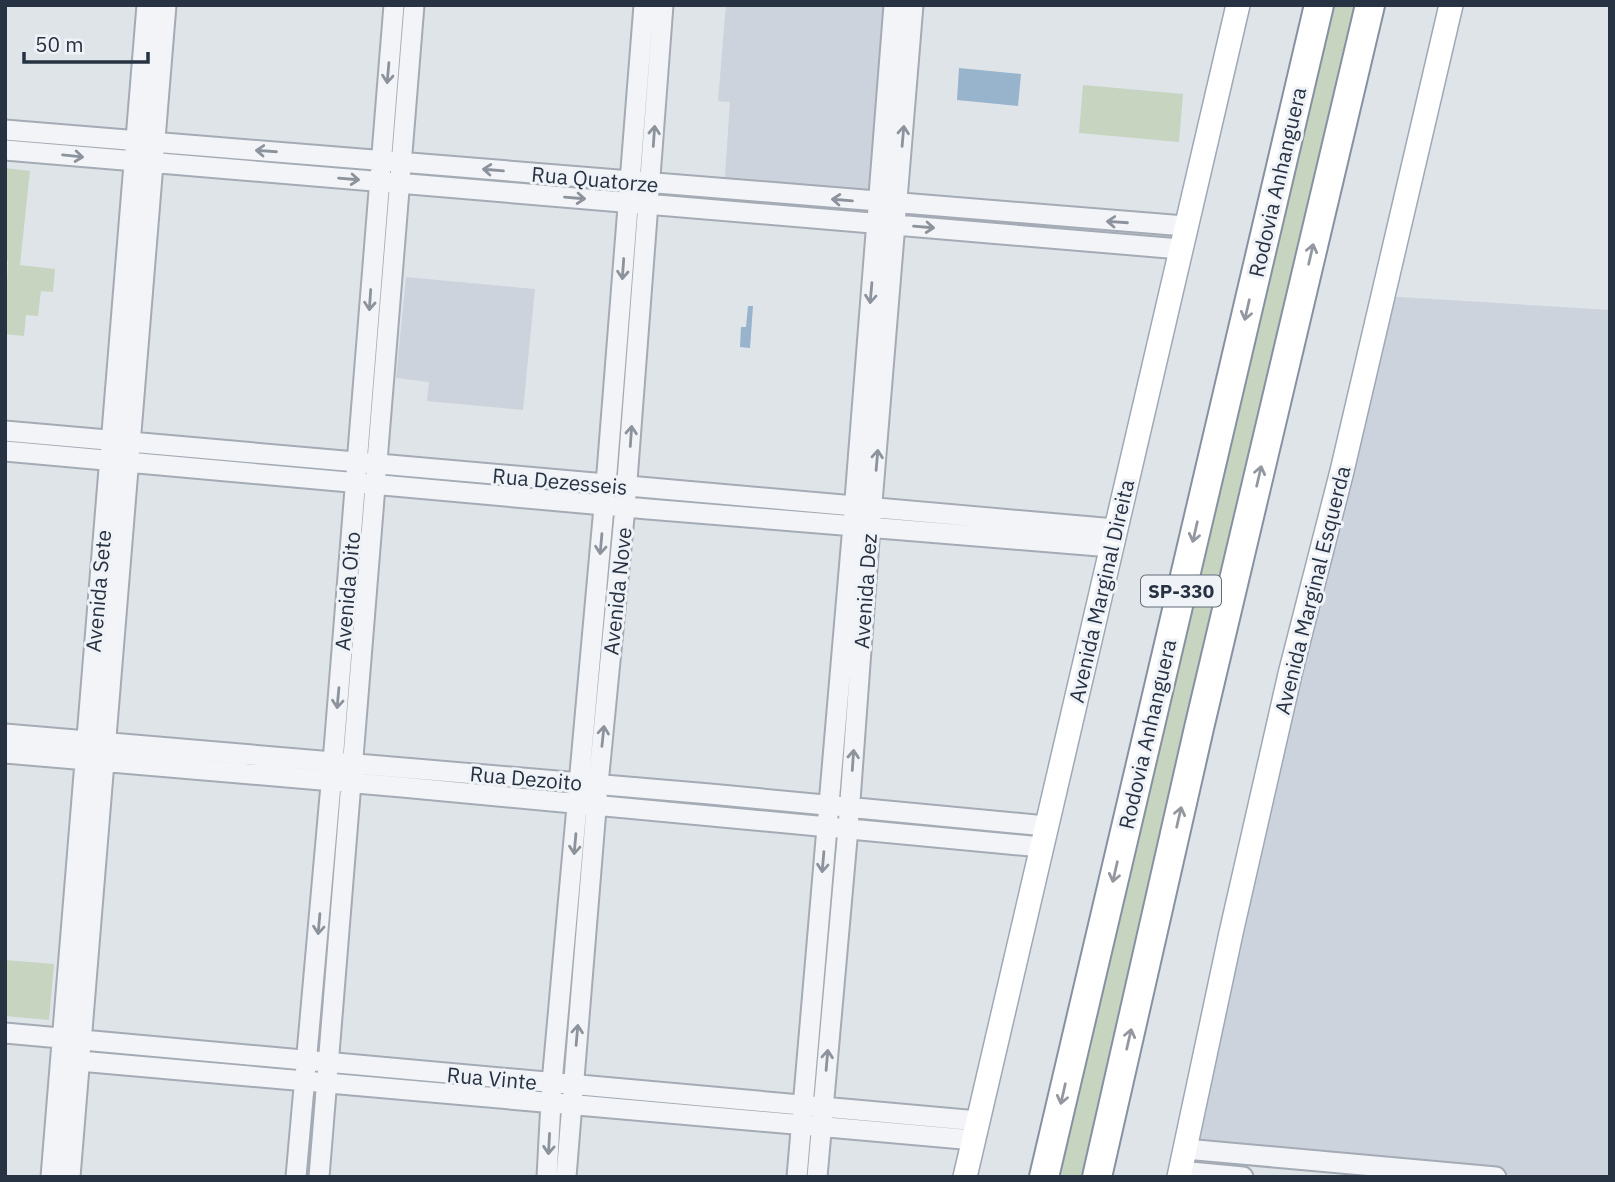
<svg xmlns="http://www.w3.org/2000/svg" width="1615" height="1182" font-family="'IBM Plex Sans',sans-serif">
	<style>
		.built { fill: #cdd3dc }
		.green { fill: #c6d4c0 }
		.water { fill: #98b3cc }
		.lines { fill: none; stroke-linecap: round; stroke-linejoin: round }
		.minor-casing { stroke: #a4abb4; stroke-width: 23 }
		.major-casing { stroke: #9ea8b6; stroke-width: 26 }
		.highway-casing { stroke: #8691a1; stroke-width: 32 }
		.minor { stroke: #f2f4f7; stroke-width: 19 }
		.major { stroke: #fff; stroke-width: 23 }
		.highway { stroke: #fff; stroke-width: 28 }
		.oneway { stroke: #8c939c }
		.oneway2 { stroke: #9398a0 }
		.labels { text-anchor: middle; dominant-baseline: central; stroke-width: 6; stroke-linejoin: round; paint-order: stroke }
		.shield { fill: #eff2f7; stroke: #636c78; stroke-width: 2 }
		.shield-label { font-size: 19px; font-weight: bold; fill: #273242 }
		.street-label { font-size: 21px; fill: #273242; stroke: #eff2f7 }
	</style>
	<rect width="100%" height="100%" fill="#dfe4e9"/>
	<!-- built -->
	<path class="built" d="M726,5H894L878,203L724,190L730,102L718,101Z
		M406,277L535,289L523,410L427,401L429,382L396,378Z
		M1383,296L1610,310V1177H1536L1190,1145Z"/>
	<!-- green -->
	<path class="green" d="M1329,5H1359L1086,1177H1058Z
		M1083,85L1183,94L1179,142L1079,133Z
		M5,168L30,171L20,265L55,269L53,292L41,291L38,316L26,315L24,336L5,334L8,261L5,260Z
		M5,960L54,964L49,1020L5,1016Z"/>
	<!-- water -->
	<path class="water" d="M959,68L1021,74L1018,106L957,100Z
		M748,306H753L750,348L740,347L741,327H746Z"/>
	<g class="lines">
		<!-- minor casing -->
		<g class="minor-casing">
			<path id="minor" d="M5,130L1185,226
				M5,150L1180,249
				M5,431L1115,529
				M5,451L648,509L1111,547
				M5,734L710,794L1046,826
				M5,753L402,787L1041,847
				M5,1033L978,1121
				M68,1060L974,1140
				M1185,1149L1496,1177
				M1180,1171L1243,1177
				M51,1177L147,5
				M70,1177L166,5
				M296,1177L333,762L394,5
				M319,1177L414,5
				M547,1177L552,1083L606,485L644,5
				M566,1177L598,784L625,507L663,5
				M797,1177L853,525L894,5
				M817,1177L848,828L870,527L913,5"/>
		</g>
		<!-- major casing -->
		<g class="major-casing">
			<path id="major" d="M965,1177L1238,5
				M1179,1177L1231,933L1290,674L1342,471L1451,5"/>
		</g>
		<!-- highway casing -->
		<g class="highway-casing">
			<path id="highway" d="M1044,1177L1319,5
				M1097,1177L1199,728L1370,5"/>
		</g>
		<!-- minor -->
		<use href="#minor" class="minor"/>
		<!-- major -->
		<use href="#major" class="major"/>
		<!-- highway -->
		<use href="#highway" class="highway"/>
	</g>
	<!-- one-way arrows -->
	<defs><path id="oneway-shaft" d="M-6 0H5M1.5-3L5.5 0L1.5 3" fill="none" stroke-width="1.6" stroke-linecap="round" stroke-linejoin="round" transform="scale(1.75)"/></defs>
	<g class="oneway">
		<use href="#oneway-shaft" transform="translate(388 73) rotate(95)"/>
		<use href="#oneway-shaft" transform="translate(654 136) rotate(-86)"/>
		<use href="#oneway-shaft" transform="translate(903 136) rotate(-85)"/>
		<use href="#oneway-shaft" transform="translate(266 151) rotate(-176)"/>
		<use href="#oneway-shaft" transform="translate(73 156) rotate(6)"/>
		<use href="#oneway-shaft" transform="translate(493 170) rotate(-175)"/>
		<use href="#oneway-shaft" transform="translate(349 179) rotate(5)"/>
		<use href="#oneway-shaft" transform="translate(575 198) rotate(5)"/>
		<use href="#oneway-shaft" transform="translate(842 200) rotate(-175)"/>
		<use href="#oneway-shaft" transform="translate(1117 222) rotate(-176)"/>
		<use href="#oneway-shaft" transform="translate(924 227) rotate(5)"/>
		<use href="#oneway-shaft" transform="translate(623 269) rotate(94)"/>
		<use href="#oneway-shaft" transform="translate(871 293) rotate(95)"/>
		<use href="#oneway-shaft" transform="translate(370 300) rotate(94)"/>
		<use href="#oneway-shaft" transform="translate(631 436) rotate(-86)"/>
		<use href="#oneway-shaft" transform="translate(877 460) rotate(-85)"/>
		<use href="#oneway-shaft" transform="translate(601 544) rotate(95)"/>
		<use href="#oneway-shaft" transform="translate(338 698) rotate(95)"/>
		<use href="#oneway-shaft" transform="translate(603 736) rotate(-84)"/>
		<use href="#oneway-shaft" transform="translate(853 760) rotate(-86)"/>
		<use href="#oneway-shaft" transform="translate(575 844) rotate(95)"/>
		<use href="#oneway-shaft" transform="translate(823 862) rotate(95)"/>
		<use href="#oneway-shaft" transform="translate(319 924) rotate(95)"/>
		<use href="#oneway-shaft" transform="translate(577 1035) rotate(-85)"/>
		<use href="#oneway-shaft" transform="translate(827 1060) rotate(-85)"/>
		<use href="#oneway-shaft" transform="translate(549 1144) rotate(93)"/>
	</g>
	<g class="oneway2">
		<use href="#oneway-shaft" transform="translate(1311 254) rotate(-77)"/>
		<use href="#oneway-shaft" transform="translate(1247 310) rotate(103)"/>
		<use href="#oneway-shaft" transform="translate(1259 476) rotate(-77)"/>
		<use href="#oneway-shaft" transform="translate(1195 532) rotate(103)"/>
		<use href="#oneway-shaft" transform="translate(1179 817) rotate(-77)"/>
		<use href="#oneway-shaft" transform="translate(1115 872) rotate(103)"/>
		<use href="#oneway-shaft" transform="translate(1129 1039) rotate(-77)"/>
		<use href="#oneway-shaft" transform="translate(1063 1094) rotate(103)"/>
	</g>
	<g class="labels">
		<!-- shield labels -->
		<rect class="shield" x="1141" y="575.5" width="80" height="31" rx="5"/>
		<g class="shield-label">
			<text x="1181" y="591">SP-330</text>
		</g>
		<!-- street labels -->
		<g class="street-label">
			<text transform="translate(595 179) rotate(5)">Rua Quatorze</text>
			<text transform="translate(1277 182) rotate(-77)">Rodovia Anhanguera</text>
			<text transform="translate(560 481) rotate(5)">Rua Dezesseis</text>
			<text transform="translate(1312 590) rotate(-76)">Avenida Marginal Esquerda</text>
			<text transform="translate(98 591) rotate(-85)">Avenida Sete</text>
			<text transform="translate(347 591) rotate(-85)">Avenida Oito</text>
			<text transform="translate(617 591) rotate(-84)">Avenida Nove</text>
			<text transform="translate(865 591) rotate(-86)">Avenida Dez</text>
			<text transform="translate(1101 591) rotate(-77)">Avenida Marginal Direita</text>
			<text transform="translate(1147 734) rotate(-77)">Rodovia Anhanguera</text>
			<text transform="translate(526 778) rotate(5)">Rua Dezoito</text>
			<text transform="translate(492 1078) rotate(5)">Rua Vinte</text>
		</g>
	</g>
	<!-- border -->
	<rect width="1615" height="1182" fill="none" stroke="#273242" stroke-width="14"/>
	<!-- scale -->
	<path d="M24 52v10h124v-10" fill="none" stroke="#273242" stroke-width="3.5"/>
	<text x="35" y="52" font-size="21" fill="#273242" stroke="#eff2f7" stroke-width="5" paint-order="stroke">50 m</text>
</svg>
